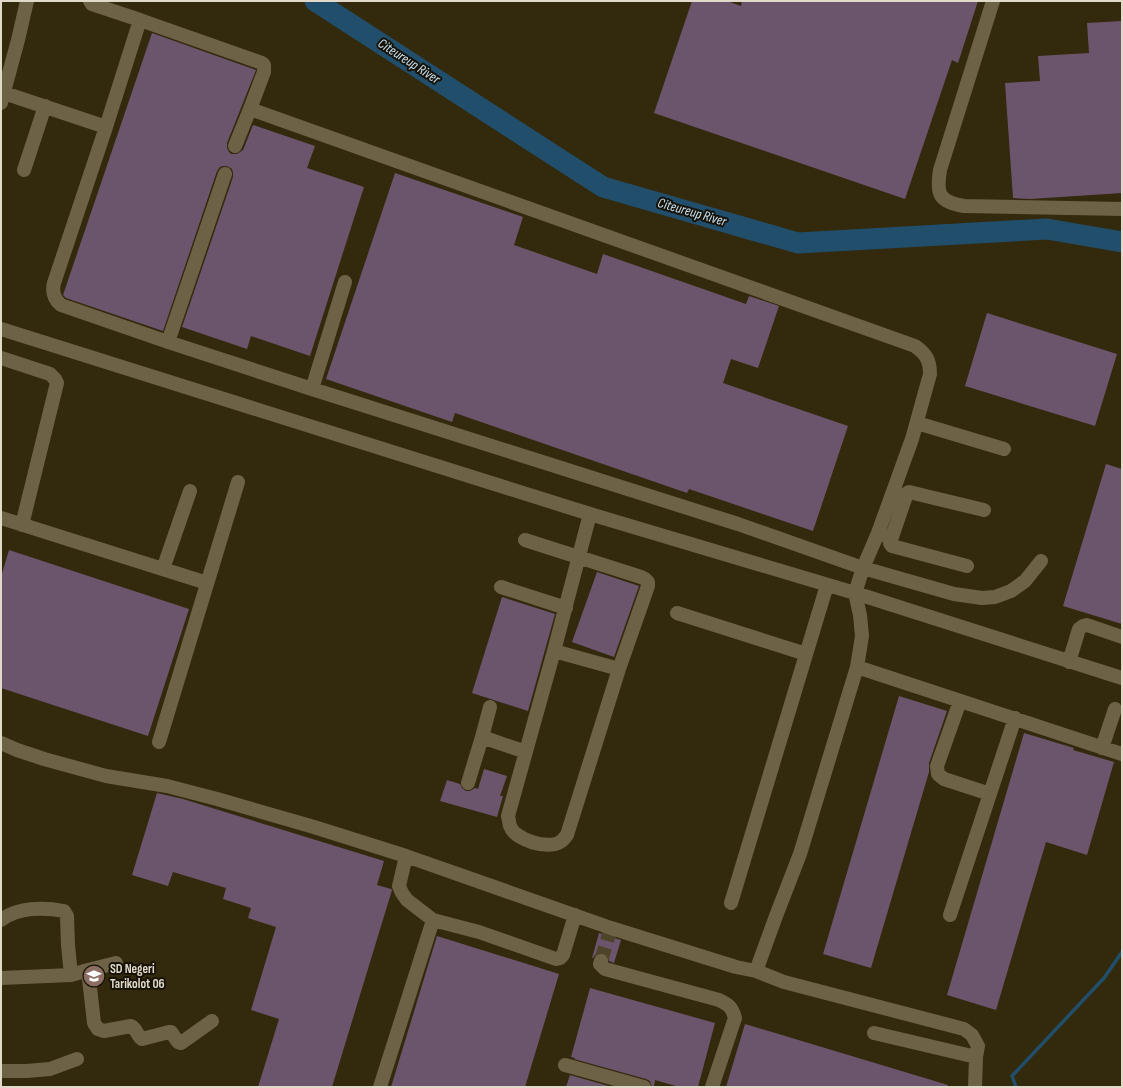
<svg xmlns="http://www.w3.org/2000/svg" width="1123" height="1088" font-family="'Sofia Sans Condensed',sans-serif">
	<style>
		.lines { fill: none; stroke-linecap: round; stroke-linejoin: round }
		.stream { stroke: #214e6b; stroke-width: 3.5 }
		.river { stroke: #214e6b; stroke-width: 21 }
		.building { fill: #6b556c }
		.minor-tunnel { stroke: #4d442a; stroke-width: 14; stroke-dasharray: 14 7; stroke-linecap: butt }
		.minor { stroke: #6e6246; stroke-width: 14 }
		.labels { text-anchor: middle; dominant-baseline: central; stroke-width: 4; stroke-linejoin: round; paint-order: stroke }
		.poi-label { font-size: 13px; font-weight: bold; fill: #e1dacb; stroke: #171207; text-anchor: start }
		.water-label { font-size: 14px; font-style: italic; fill: #c6e1f5; stroke: #171207 }
	</style>
	<rect width="100%" height="100%" fill="#33290d"/>
	<g class="lines">
		<!-- stream -->
		<path class="stream" d="M1016,1087L1012,1076L1104,978L1122,952"/>
		<!-- river -->
		<path class="river" d="M315,1L603,187L798,243L1047,229L1122,242"/>
	</g>
	<!-- building -->
	<path class="building" d="M692,1H727L741,6L742,1H978L958,63L952,60L905,199L654,113Z
		M1122,21V193L1030,199L1013,198L1005,83L1040,81L1038,56L1089,53L1087,23Z
		M152,33L256,70L227,143V148L229,152L231,154H237L243,150L253,125L315,146L307,168L364,187L310,356L251,336L247,349L182,327L233,177V173L232,169L227,166H223L220,167L217,171L163,331L66,298L63,295Z
		M395,173L523,217L514,245L597,274L603,254L746,304L749,296L779,306L758,368L731,359L723,383L848,426L813,531L689,489L687,493L455,413L452,422L326,379Z
		M987,313L1117,354L1095,426L965,386Z
		M1106,464L1122,469V624L1063,606Z
		M9,550L189,609L148,736L1,688V577Z
		M597,572L639,586L614,657L572,642Z
		M502,597L555,614L528,711L472,693Z
		M899,696L947,711L929,763V772L871,968L823,954Z
		M1024,733L1074,748L1073,750L1114,762L1087,855L1046,842L996,1010L947,995Z
		M484,769L507,776L500,796H503L497,817L440,801L447,780L460,784L462,788L466,791H470L475,788L478,789Z
		M157,793L183,799L384,861L377,885L391,889L392,890L332,1087H258L279,1019L251,1010L276,927L248,918L251,908L223,899L226,888L173,872L168,886L132,875Z
		M599,933L621,940L614,963L609,961L608,956L603,953H599L595,955L593,958H592Z
		M437,936L559,974L525,1087H391Z
		M590,988L715,1023L698,1087H679L655,1080L654,1087H652L650,1081L646,1079L574,1059L575,1058L571,1057Z
		M745,1024L948,1085L947,1087H726Z
		M570,1075L612,1087H566Z"/>
	<g class="lines">
		<!-- minor-tunnel -->
		<path class="minor-tunnel" d="M601,961L609,934"/>
		<!-- minor -->
		<path class="minor" d="M90,1L92,4L140,20
			M993,1L940,170C936,194 939,202 964,206L1122,209
			M4,93L106,127L54,283C52,291 54,299 61,305L168,342L312,389L738,524L863,568L855,593L1122,678
			M1,103L18,40L27,1
			M106,127L140,20L262,63L264,65V72L250,109L915,346C926,354 930,360 930,374L912,439L878,533L863,568L954,594L982,598L995,597L1011,591L1025,581L1041,561
			M235,146L250,109
			M24,170L45,106
			M1,329L590,514L855,593L860,615L862,636L857,667L800,854L776,916L756,971L736,967L611,928L406,856L314,827L217,799L167,786L106,776L44,759L17,750L1,743
			M168,342L225,174
			M1,358L50,374L55,379L57,383L22,525
			M312,389L345,282
			M917,423L1004,449
			M1,518L207,583
			M878,533L892,537L907,493L909,492L984,510
			M892,537L890,543L892,546L967,566
			M525,540L641,577L645,579L648,582V586L619,669
			M163,569L190,491
			M501,587L566,608
			M677,613L806,654
			M554,651L619,669L567,835C565,837 563,841 560,842C548,850 515,840 510,826C509,823 509,819 508,816L554,651L590,514
			M1069,662L1079,629L1083,626L1087,625L1122,637
			M857,667L1122,754
			M960,701L937,766L938,774L944,779L990,794
			M490,707L482,737L526,752
			M159,742L238,482
			M1102,748L1115,709
			M468,783L482,737
			M406,856L399,886L402,893L407,900L433,920L479,932L556,959L560,958L563,955L575,915
			M731,903L827,585
			M950,915L1015,718
			M1,920C18,907 44,907 64,911L67,916L68,945L71,975
			M601,961L600,964L605,969L719,1000C729,1005 732,1007 735,1018L712,1087
			M88,970L116,963
			M756,971L784,982L964,1029L972,1035L978,1046L976,1057L975,1087
			M1,978L71,975L88,970L94,1023L98,1029L104,1031L131,1026C137,1029 137,1036 142,1039L169,1032H171L178,1042L181,1043L212,1021
			M874,1033L976,1057
			M565,1065L644,1087
			M1,1071H27L50,1069L77,1059
			M380,1087L433,920"/>
	</g>
	<!-- icons -->
	<defs>
		<g id="school-disc" transform="scale(1.15)"><circle r="9.5" fill="#8d6e63" stroke="#171207"/><path d="M0-5L7-2L0 1L-7-2ZM-4 1L0 2.5L4 1V4Q0 6-4 4Z" fill="#fff"/></g>
	</defs>
	<g fill-rule="evenodd">
		<use href="#school-disc" x="94" y="976"/>
	</g>
	<g class="labels">
		<!-- poi labels -->
		<g class="poi-label">
			<text x="110" y="969">SD Negeri<tspan x="110" dy="15">Tarikolot 06</tspan></text>
		</g>
		<!-- water labels -->
		<g class="water-label">
			<text transform="translate(409 61) rotate(33)">Citeureup River</text>
			<text transform="translate(692 212) rotate(16)">Citeureup River</text>
		</g>
	</g>
	<!-- border -->
	<rect width="1123" height="1088" fill="none" stroke="#e1dacb" stroke-width="4"/>
</svg>
